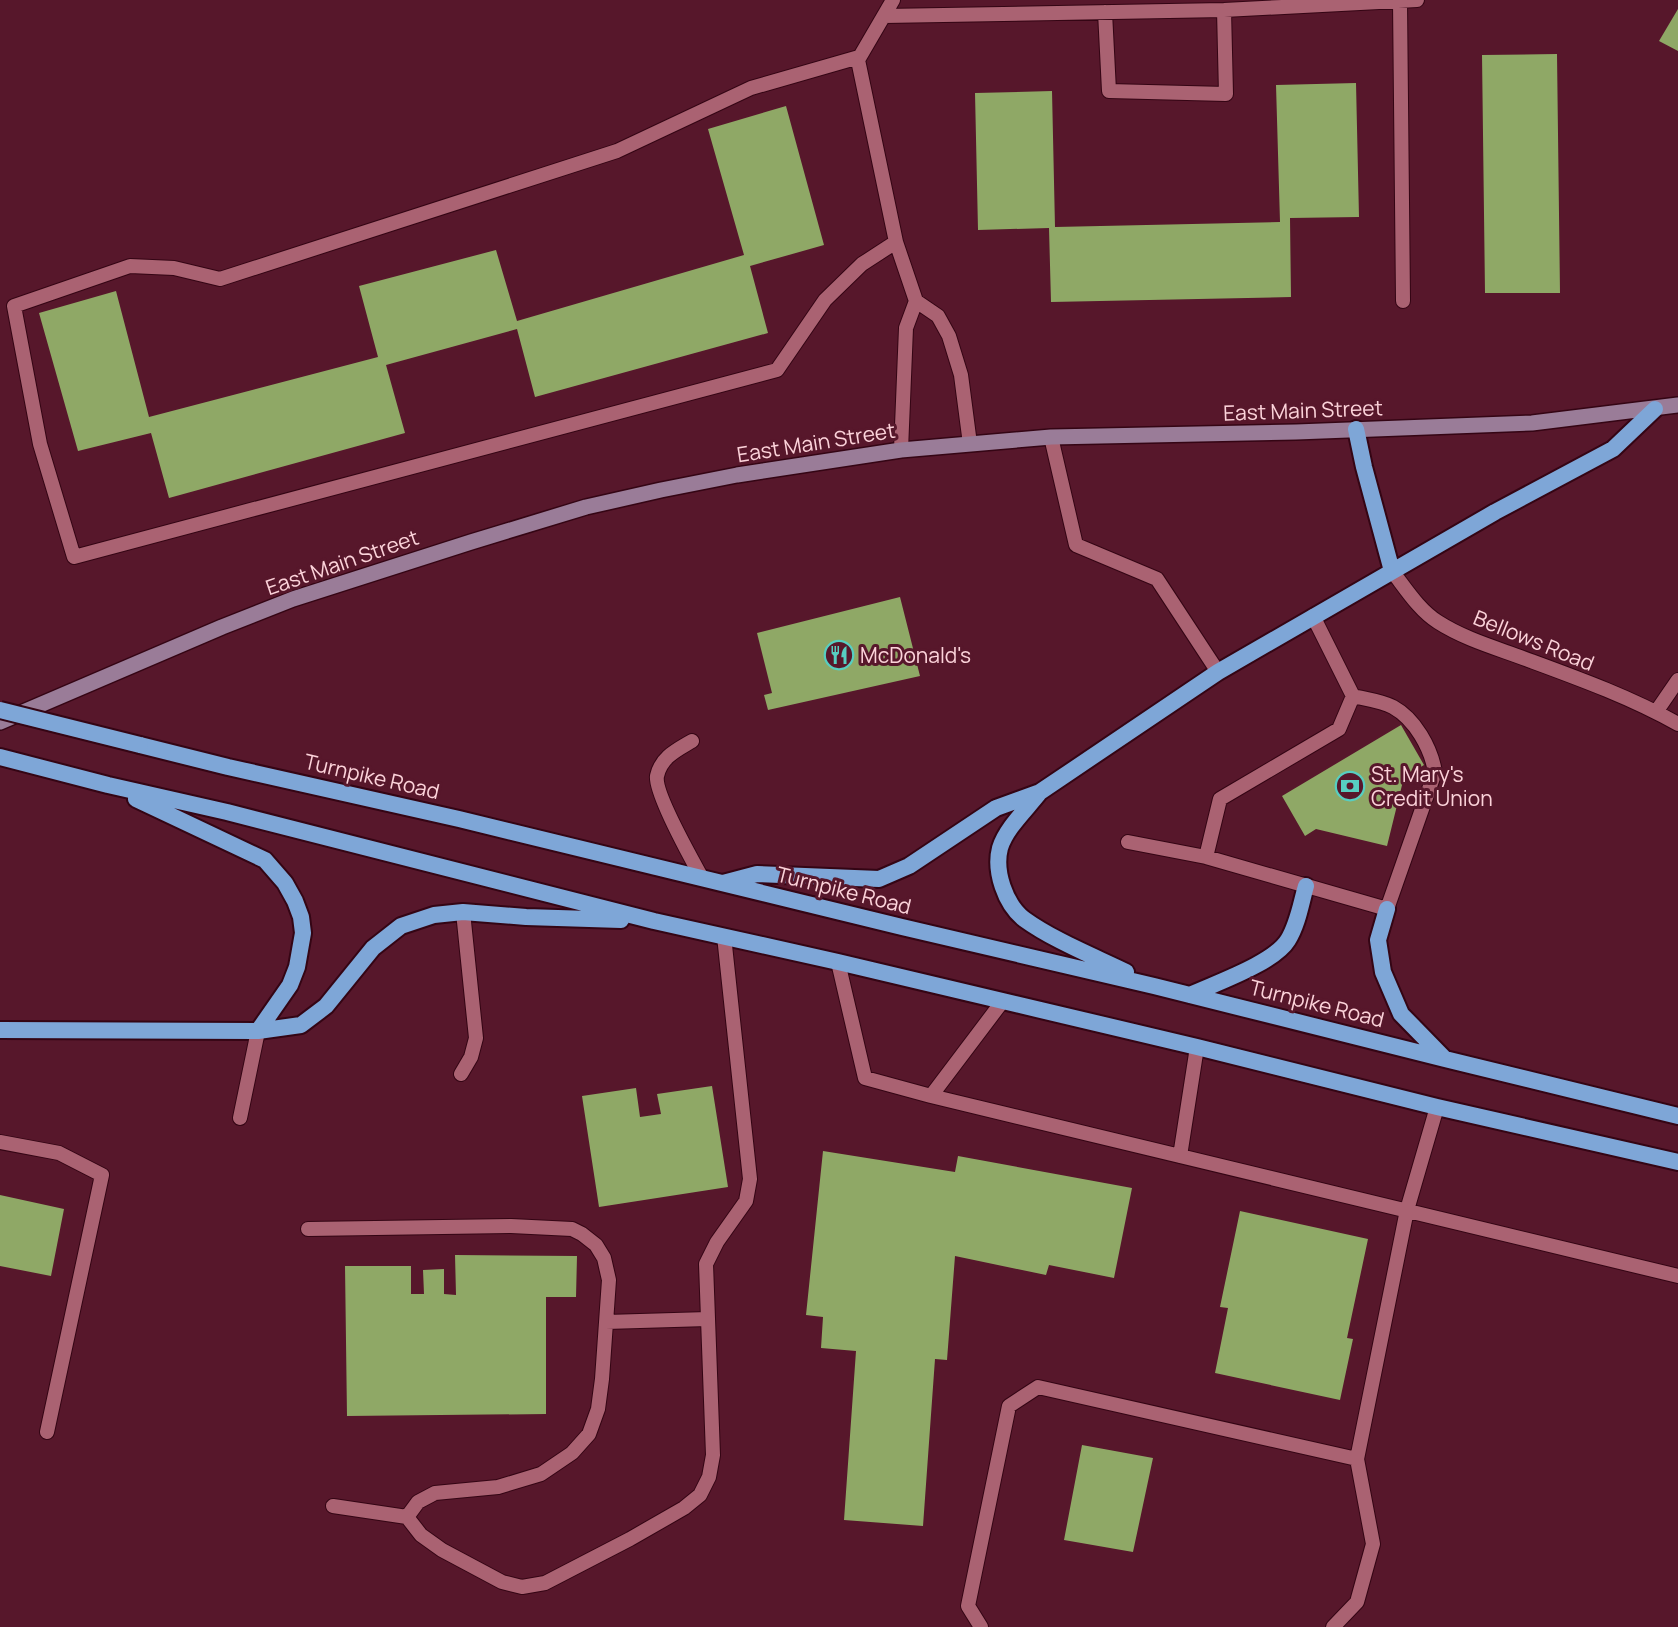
<svg xmlns="http://www.w3.org/2000/svg" width="1678" height="1627" font-family="Manrope,sans-serif">
	<style>
		.building { fill: #8fa866 }
		.lines { fill: none; stroke-linecap: round; stroke-linejoin: round }
		.service-casing { stroke: #340514; stroke-width: 16 }
		.secondary-casing { stroke: #340514; stroke-width: 18 }
		.trunk-casing { stroke: #340514; stroke-width: 20 }
		.service { stroke: #aa6272; stroke-width: 14 }
		.secondary { stroke: #9a7c98; stroke-width: 15 }
		.trunk { stroke: #7ea6d7; stroke-width: 16 }
		.trunk-bridge-casing { stroke: #340514; stroke-width: 20; stroke-linecap: butt }
		.trunk-bridge { stroke: #7ea6d7; stroke-width: 16 }
		.labels { text-anchor: middle; dominant-baseline: central; stroke-width: 6; stroke-linejoin: round; paint-order: stroke }
		.street-label { font-size: 21px; fill: #fcd3da; stroke: #57172b }
		.poi-label { font-size: 21px; fill: #fcd3da; stroke: #57172b; text-anchor: start }
	</style>
	<rect width="100%" height="100%" fill="#57172b"/>
	<!-- building -->
	<path class="building" d="M1678,9V51L1659,41Z
		M1557,54L1560,293H1485L1482,55Z
		M1356,83L1359,217L1290,218L1291,297L1051,302L1049,228L978,230L975,93L1052,91L1055,227L1280,222L1276,85Z
		M786,106L824,245L750,266L768,333L535,397L517,329L386,365L405,433L169,498L151,433L78,451L39,313L116,291L149,417L378,357L359,286L496,250L517,321L744,255L708,129Z
		M900,597L920,676L768,710L764,695L772,693L757,633Z
		M1401,725L1424,765L1404,777L1387,846L1316,829L1305,836L1282,796Z
		M712,1086L728,1187L599,1207L582,1096L636,1088L640,1117L661,1114L657,1094Z
		M823,1151L955,1172L958,1156L1132,1188L1114,1278L1049,1265L1046,1275L955,1256L947,1360L935,1359L923,1526L844,1520L856,1351L821,1348L823,1317L806,1315Z
		M0,1195L64,1209L51,1276L0,1266Z
		M1240,1211L1368,1239L1347,1338L1353,1339L1340,1400L1215,1373L1228,1308L1220,1307Z
		M455,1255L577,1256L576,1297H546V1414L347,1416L345,1266H411V1294H424L423,1270L444,1269V1294L456,1295Z
		M1082,1445L1153,1458L1133,1552L1064,1540Z"/>
	<g class="lines">
		<!-- service casing -->
		<g class="service-casing">
			<path id="service" d="M1400,1L1403,301
				M1105,12L1109,91L1226,94L1224,10
				M884,16L1224,10L1417,0
				M859,57L751,88L617,151L220,279L174,268L130,266L14,306L40,444L74,557L777,370L825,300L862,264L896,242L858,60L893,0
				M896,242L916,301L938,316L949,336L961,375L970,444
				M1051,437L1076,545L1157,579L1218,672
				M901,450L906,328L916,301
				M1392,571C1406,589 1419,610 1438,622C1466,640 1500,649 1531,661C1580,679 1632,698 1678,724
				M1313,616L1353,696L1339,729L1220,799L1206,857L1387,909L1435,772C1431,748 1415,719 1393,707C1382,701 1365,699 1353,696
				M1656,712L1678,680
				M692,741C677,750 661,757 657,776C654,792 692,860 702,878
				M1128,842L1206,857
				M838,962L865,1078L931,1096L1678,1276
				M461,1074L471,1057L476,1038L463,912
				M931,1096L1002,1002
				M240,1118L258,1031
				M0,1142L59,1153L102,1175L47,1432
				M1180,1156L1197,1047
				M308,1229L511,1226L572,1229L582,1234L596,1245L604,1258L609,1280L602,1379L598,1409L589,1434L572,1453L541,1474L498,1487L435,1493L418,1502L407,1517
				M606,1322L708,1319
				M333,1506L407,1517L421,1535L442,1550L502,1582L522,1587L545,1583L630,1539L684,1508L700,1495L709,1477L713,1455L706,1264L717,1242L746,1201L750,1179L724,936
				M981,1627L968,1606L1009,1406L1038,1387L1357,1459
				M1333,1627L1357,1602L1373,1544L1357,1459L1407,1210L1437,1107"/>
		</g>
		<!-- secondary casing -->
		<g class="secondary-casing">
			<path id="secondary" d="M0,722L222,627L293,599L471,542L586,507L661,490L737,475L901,450L1051,437L1296,432L1532,423L1678,405"/>
		</g>
		<!-- trunk casing -->
		<g class="trunk-casing">
			<path id="trunk" d="M1356,429L1364,467L1392,571
				M140,745L228,767L459,819L902,927L1154,986L1445,1059L1678,1116
				M0,757L108,785L227,812L654,921L838,962L1197,1047L1437,1107L1678,1162
				M1040,792C1027,809 1006,828 1000,848C994,871 1005,904 1024,919C1053,940 1093,956 1126,972
				M136,799L265,860L285,883L295,901L301,917L303,933L297,967L290,985L258,1031
				M723,883L757,874L879,879L909,866L996,808L1040,792L1218,672L1495,512L1613,449L1655,409
				M1387,909L1378,940L1383,972L1401,1014L1445,1059
				M1190,995C1216,983 1274,963 1288,940C1298,924 1301,903 1306,886
				M0,1030L258,1031L301,1025L326,1006L373,948L401,926L434,915L463,912L526,917L621,920"/>
		</g>
		<!-- service -->
		<use href="#service" class="service"/>
		<!-- secondary -->
		<use href="#secondary" class="secondary"/>
		<!-- trunk -->
		<use href="#trunk" class="trunk"/>
		<!-- trunk-bridge casing -->
		<g class="trunk-bridge-casing">
			<path id="trunk-bridge" d="M0,710L140,745"/>
		</g>
		<!-- trunk-bridge -->
		<use href="#trunk-bridge" class="trunk-bridge"/>
	</g>
	<!-- icons -->
	<defs>
		<g id="restaurant-ring" transform="scale(1.5)"><circle r="9.5" fill="#57172b" stroke="#57cec1" stroke-width="1.5"/><path d="M-5-6h1v4h1v-4h1v4h1v-4h1v5L-1.5 .5V6h-2V.5L-5-1ZM5-6V6H3V1.5H1.5Q1.5-4 5-6Z" fill="#57cec1"/></g>
		<g id="bank-ring" transform="scale(1.5)"><circle r="9.5" fill="#57172b" stroke="#57cec1" stroke-width="1.5"/><path d="M-6-4H6V4H-6ZM0-2.3a2.3 2.3 0 1 0 0 4.6a2.3 2.3 0 1 0 0-4.6Z" fill="#57cec1"/></g>
	</defs>
	<g fill-rule="evenodd">
		<use href="#restaurant-ring" x="839" y="655"/>
		<use href="#bank-ring" x="1350" y="786"/>
	</g>
	<g class="labels">
		<!-- street labels -->
		<g class="street-label">
			<text transform="translate(1303 410) rotate(-2)">East Main Street</text>
			<text transform="translate(816 442) rotate(-9)">East Main Street</text>
			<text transform="translate(342 562) rotate(-19)">East Main Street</text>
			<text transform="translate(1534 640) rotate(22)">Bellows Road</text>
			<text transform="translate(372 776) rotate(13)">Turnpike Road</text>
			<text transform="translate(844 890) rotate(14)">Turnpike Road</text>
			<text transform="translate(1317 1003) rotate(14)">Turnpike Road</text>
		</g>
		<!-- poi labels -->
		<g class="poi-label">
			<text x="860" y="655">McDonald's</text>
			<text x="1371" y="774">St. Mary's<tspan x="1371" dy="24">Credit Union</tspan></text>
		</g>
	</g>
</svg>
